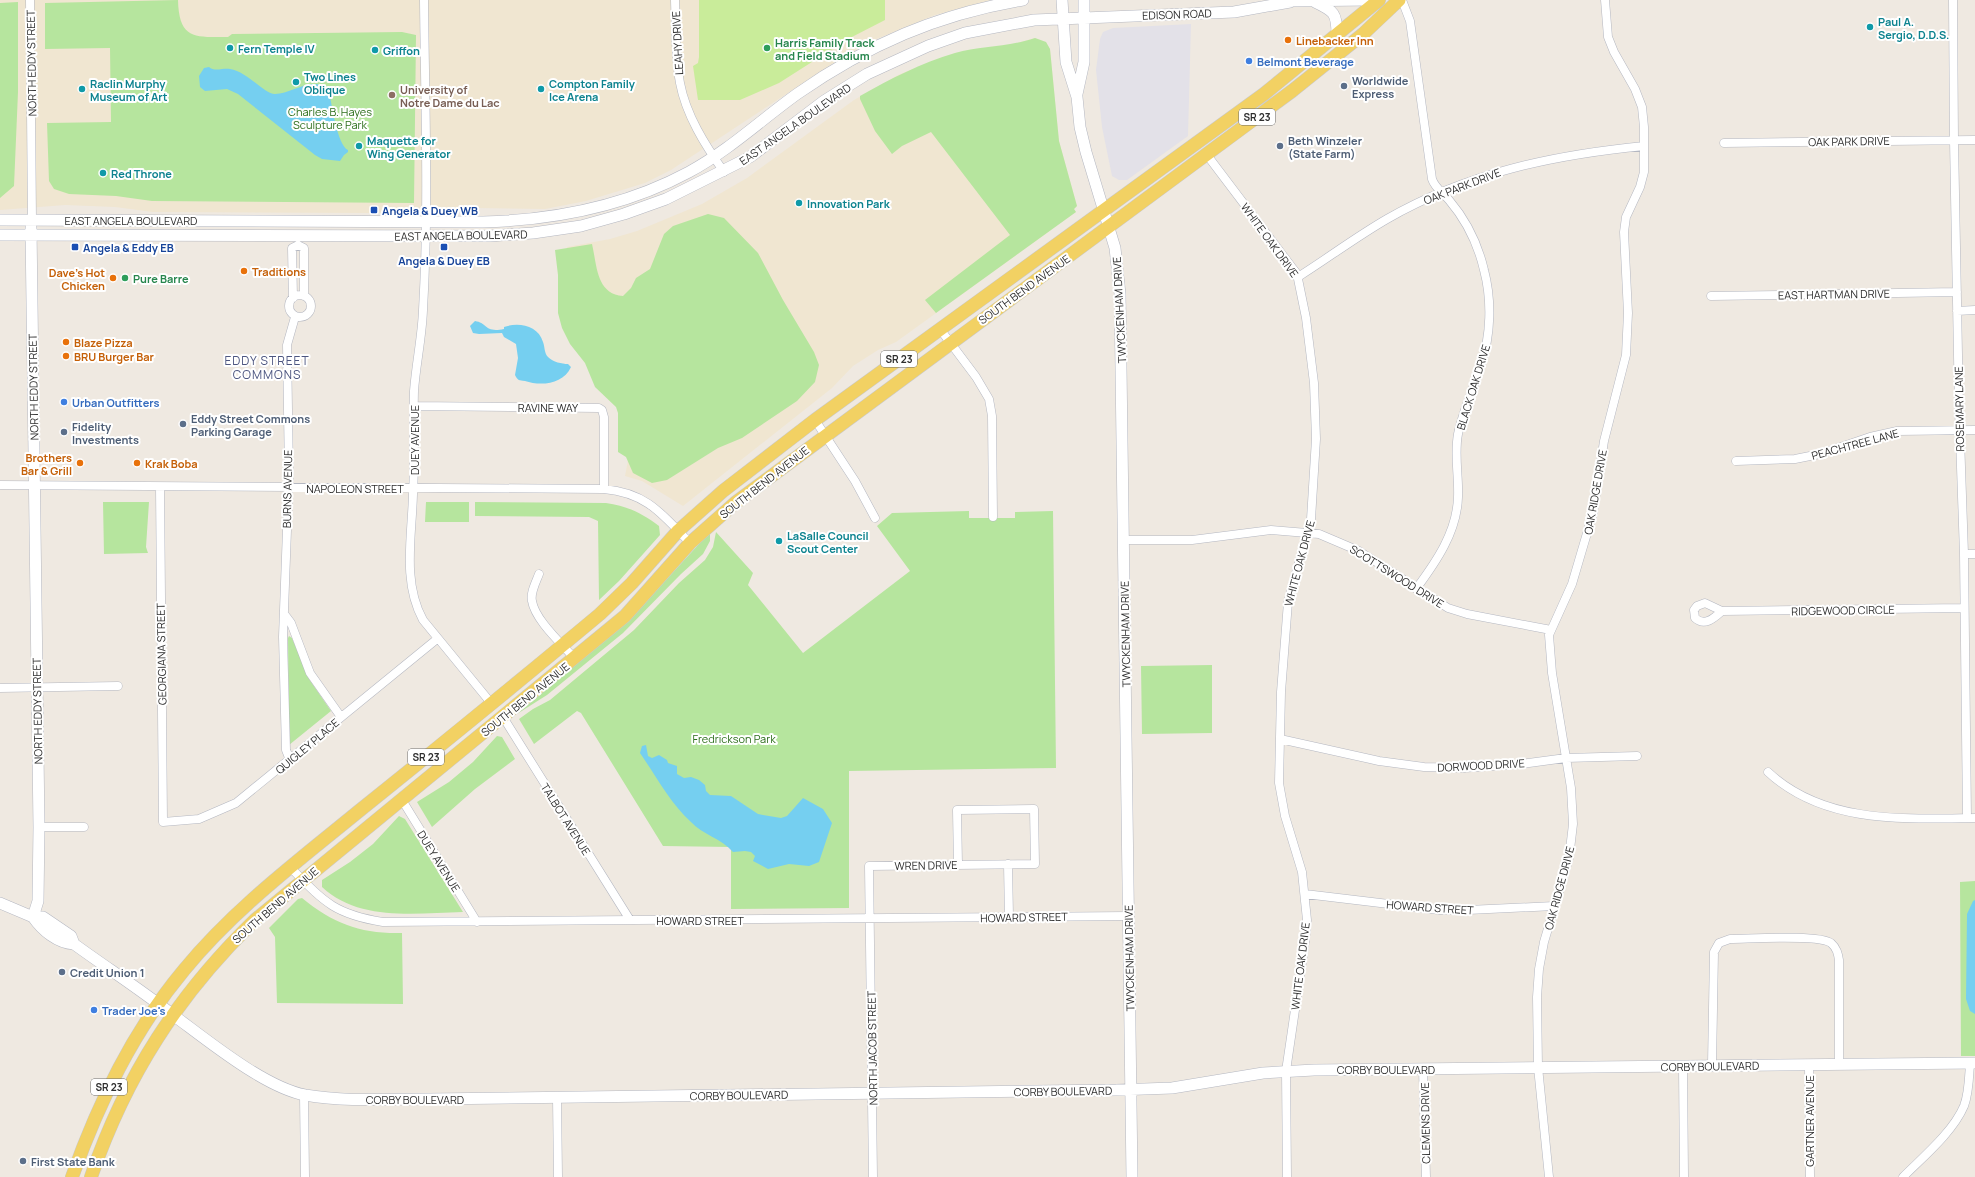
<svg xmlns="http://www.w3.org/2000/svg" width="1975" height="1177" font-family="Manrope,sans-serif">
	<style>
		.industrial { fill: #e3e1e8 }
		.education { fill: #f0e6d1 }
		.green { fill: #b6e59e }
		.pitch { fill: #c9ec9a }
		.water { fill: #75cff0 }
		.lines { fill: none; stroke-linecap: round; stroke-linejoin: round }
		.street-casing { stroke: #b4b7c1; stroke-width: 9 }
		.secondary-casing { stroke: #b4b7c1; stroke-width: 12 }
		.primary-casing { stroke: #c9c9c9; stroke-width: 14 }
		.street { stroke: #fff; stroke-width: 8 }
		.secondary { stroke: #fff; stroke-width: 11 }
		.primary { stroke: #f2d163; stroke-width: 13 }
		.culture-dot { fill: #0f9aa8; stroke: #fff; stroke-width: 1.5 }
		.food-dot { fill: #e8710a; stroke: #fff; stroke-width: 1.5 }
		.leisure-dot { fill: #2e9e5b; stroke: #fff; stroke-width: 1.5 }
		.shop-dot { fill: #3f7fe0; stroke: #fff; stroke-width: 1.5 }
		.service-dot { fill: #5c6f8a; stroke: #fff; stroke-width: 1.5 }
		.education-dot { fill: #8d6e63; stroke: #fff; stroke-width: 1.5 }
		.transit-dot { fill: #1a4fb4; stroke: #fff; stroke-width: 1.5 }
		.labels { text-anchor: middle; dominant-baseline: central; stroke-width: 4; stroke-linejoin: round; paint-order: stroke }
		.shield { fill: #fff; stroke: #6d6d6d; stroke-width: 1 }
		.shield-label { font-size: 10px; font-weight: bold; fill: #2e2e2e }
		.street-label { font-size: 11px; fill: #2e2e2e; stroke: #fff }
		.culture-label { font-size: 11px; font-weight: bold; fill: #0d838f; stroke: #fff; text-anchor: start }
		.food-label { font-size: 11px; font-weight: bold; fill: #c56008; stroke: #fff; text-anchor: start }
		.leisure-label { font-size: 11px; font-weight: bold; fill: #27864d; stroke: #fff; text-anchor: start }
		.shop-label { font-size: 11px; font-weight: bold; fill: #366cbe; stroke: #fff; text-anchor: start }
		.service-label { font-size: 11px; font-weight: bold; fill: #4e5e75; stroke: #fff; text-anchor: start }
		.education-label { font-size: 11px; font-weight: bold; fill: #785e54; stroke: #fff; text-anchor: start }
		.park-label { font-size: 11px; fill: #2c6e1b; stroke: #fff }
		.transit-label { font-size: 11px; font-weight: bold; fill: #164399; stroke: #fff; text-anchor: start }
		.neighbourhood-label { font-size: 12px; letter-spacing: 1px; fill: #4d5680; stroke: #fff }
	</style>
	<rect width="100%" height="100%" fill="#efe9e1"/>
	<!-- industrial -->
	<path class="industrial" d="M1191,24L1188,136L1127,180H1119L1112,176L1102,127L1096,70L1100,39L1103,32L1113,28Z"/>
	<!-- education -->
	<path class="education" d="M0,0H991L935,15L874,40L835,62L671,170L645,183L586,201L545,209L476,208L377,213L153,212L115,207L65,205L0,210Z
		M1035,38L1046,42L1050,49L1059,141L1077,206L1074,209L1076,212L896,342L878,350L853,366L832,388L683,506L642,481L625,476L630,450L631,420L566,277L567,247L610,239L637,231L702,204L747,178L854,100L900,74L955,53L1006,46Z"/>
	<!-- green -->
	<path class="green" d="M178,0C179,40 195,37 228,37L232,34L402,32L416,35L414,203L152,201L116,196L69,194L54,189L49,181L47,123L111,122L110,48L45,49V3Z
		M18,2V92L14,186L0,198V3Z
		M1035,38L1046,42L1050,49L1059,141L1077,206L1074,209L1076,212L936,313L925,300L1010,235L931,132L902,146L892,154L875,131L860,99V96C890,79 921,63 955,53C981,46 1009,47 1035,38Z
		M708,214L724,218L758,253L783,300L814,352L819,365L815,382L797,401L742,438L718,448L667,480L652,483L633,473L626,457L618,452V413L616,407L595,387L585,363L570,344L562,328L558,313V275L555,250L592,244C597,265 596,294 623,296L631,288L636,278L650,269L664,234L673,226Z
		M103,502H149L146,547L148,553L104,554Z
		M426,502H469V522H425Z
		M475,502L606,503C627,506 642,513 659,526L660,535L619,581L599,600L598,521L589,517L475,516Z
		M969,511V518H1015V512L1053,511L1056,768L849,771V908L731,909V847L663,846L581,713L577,711L534,744L519,719L533,709L550,700L634,630L679,583L705,560L713,547L716,532L753,573L748,585L803,653L910,571L877,526L892,513Z
		M710,532V541L703,554L681,574L623,633L547,695L517,714L633,616Z
		M289,636L292,638L309,679L331,711L289,745L288,638Z
		M1212,665V733L1142,734L1141,666Z
		M497,736L502,737L515,759L475,789L432,827L417,802L449,782L473,762Z
		M399,816L405,819L463,912C417,913 359,922 322,887V880L350,862L373,844Z
		M1975,881V1056H1961L1960,882Z
		M302,898C334,924 361,934 402,933L403,1004L277,1003L275,937L269,928L298,899Z"/>
	<!-- pitch -->
	<path class="pitch" d="M699,0H885V20L848,39L779,83L740,100H698L693,66L698,63L699,57Z"/>
	<!-- water -->
	<path class="water" d="M209,67C214,72 223,68 230,69C248,72 264,94 275,94C293,94 315,73 329,92C332,104 337,145 348,150V152L344,155L340,161L322,159L315,155L238,94L227,89L205,91L200,87L199,76L204,68Z
		M475,321C488,323 484,333 504,329V327C518,322 538,325 543,342C545,347 544,353 548,357C553,362 562,364 568,364L571,367C563,385 540,386 525,381C519,380 518,381 515,375L518,358L516,344L504,337L502,333L479,334L473,333L470,326Z
		M646,745L648,756L652,758L659,755L667,760L668,763L677,766V774L684,778L691,777L699,780L705,785L706,791L710,795L731,796L758,814L763,815L781,818L787,816L803,798L823,809L832,823L819,862L809,866L789,864L768,869L753,861L755,856L751,852L745,851L733,852C721,838 703,835 691,822C670,803 656,776 640,753L642,746Z
		M1975,900V1014L1970,1011L1966,999L1967,914L1973,901Z"/>
	<g class="lines">
		<!-- street casing -->
		<g class="street-casing">
			<path id="street" d="M30,0L32,220
				M424,0C425,103 429,207 423,310C422,337 416,364 414,391C413,425 415,460 413,494C412,536 402,582 423,620L491,703
				M675,0C676,28 675,56 680,83C686,115 705,145 724,172
				M1402,0L1410,21L1432,179C1435,188 1443,193 1449,200C1466,220 1478,244 1484,270C1492,300 1491,335 1481,365C1474,388 1463,410 1458,434C1454,455 1459,476 1458,497C1457,532 1436,562 1416,589
				M1953,0L1954,140L1959,409L1964,554L1967,818
				M1724,143L1975,140
				M1207,155L1297,274L1306,318L1314,383L1316,439L1311,519L1288,602L1281,692L1279,783L1285,816L1302,872L1307,920L1305,942L1286,1071L1287,1177
				M298,245L304,248V296
				M1298,277C1328,258 1356,237 1387,219C1467,173 1553,155 1644,146
				M289 306a11 11 0 1 1 22 0a11 11 0 1 1-22 0Z
				M1711,296L1957,292
				M293,298L292,248L298,245
				M1957,311L1975,310
				M940,329L976,377L989,399L992,416L993,517
				M414,406L599,408L602,410L604,417V489
				M815,420L855,481L875,518
				M1736,461L1795,459L1820,454L1870,437L1897,431L1975,430
				M0,485L604,489C647,493 662,514 690,543
				M160,487L163,822L199,819L236,803L437,639
				M1123,540H1192L1271,530L1319,534L1359,551L1448,608L1467,614L1551,630
				M1964,554H1975
				M539,574C536,582 530,593 532,601C535,620 562,644 574,658
				M1722,611C1714,618 1705,627 1695,618L1694,610L1697,606L1705,603L1722,611L1964,608
				M285,615L291,623L310,673L341,717
				M0,688L118,686
				M503,717L630,920
				M1280,739L1379,761L1424,767L1464,768L1521,764L1566,758L1637,756
				M290,760L286,750L283,637L289,476L287,345L295,317
				M1768,772C1824,824 1904,819 1975,818
				M402,800L477,922
				M39,827H84
				M1008,864L1009,917
				M290,867C324,902 334,914 383,922L1128,916
				M1305,894L1439,910H1468L1554,906
				M1712,1065L1714,952L1719,943L1730,939C1749,939 1819,934 1831,943C1837,948 1838,954 1839,960V1064
				M1809,1065L1810,1177
				M1683,1066L1684,1177
				M1423,1069L1426,1177
				M304,1095L305,1177
				M557,1097L558,1177
				M873,1177L869,866L1035,864L1034,809L957,810L958,865
				M1549,1177L1538,1067L1537,997L1539,969L1544,942L1569,858L1573,824L1571,788L1552,673L1549,635L1572,584L1593,513L1604,441L1626,355L1628,313L1624,232L1626,217L1640,187L1644,172V127L1642,107L1635,89L1614,52L1608,37L1605,0
				M1903,1177C1923,1157 1953,1132 1964,1106C1969,1093 1969,1078 1970,1063"/>
		</g>
		<!-- secondary casing -->
		<g class="secondary-casing">
			<path id="secondary" d="M1062,0L1066,62L1077,97L1080,127L1086,152L1115,248L1120,294L1132,1177
				M1284,1L1369,0
				M1315,2C1334,11 1337,13 1337,35
				M1077,94L1084,62V0
				M0,220L483,222C554,220 626,206 689,172C728,151 761,120 797,94C867,45 938,14 1023,0
				M31,228L39,827L38,901L33,917
				M0,235L490,236L533,233L581,226L624,214L666,199L750,157L824,101L867,74L928,46L965,33L1034,20L1234,12L1290,2
				M0,903L33,917H43L71,936L74,944C57,943 42,930 33,917
				M74,944C107,968 141,990 173,1015C207,1040 264,1087 305,1095C346,1102 388,1099 429,1099L1116,1090L1172,1088L1263,1073L1314,1070L1975,1063"/>
		</g>
		<!-- primary casing -->
		<g class="primary-casing">
			<path id="primary" d="M72,1177C99,1102 133,1031 184,970C234,909 298,861 359,811C440,746 521,680 600,614L632,583L678,531L723,491L815,420L1264,94L1379,0
				M91,1177C126,1075 178,995 255,920L625,616L690,543L735,503L1292,91L1363,34L1399,0"/>
		</g>
		<!-- street -->
		<use href="#street" class="street"/>
		<!-- secondary -->
		<use href="#secondary" class="secondary"/>
		<!-- primary -->
		<use href="#primary" class="primary"/>
	</g>
	<!-- markers -->
	<g class="culture-dot">
		<circle cx="1870" cy="27" r="4"/>
		<circle cx="230" cy="48" r="4"/>
		<circle cx="375" cy="50" r="4"/>
		<circle cx="296" cy="82" r="4"/>
		<circle cx="82" cy="89" r="4"/>
		<circle cx="541" cy="89" r="4"/>
		<circle cx="359" cy="146" r="4"/>
		<circle cx="103" cy="173" r="4"/>
		<circle cx="799" cy="203" r="4"/>
		<circle cx="779" cy="541" r="4"/>
	</g>
	<g class="food-dot">
		<circle cx="1288" cy="40" r="4"/>
		<circle cx="244" cy="271" r="4"/>
		<circle cx="113" cy="278" r="4"/>
		<circle cx="66" cy="342" r="4"/>
		<circle cx="66" cy="356" r="4"/>
		<circle cx="80" cy="463" r="4"/>
		<circle cx="137" cy="463" r="4"/>
	</g>
	<g class="leisure-dot">
		<circle cx="767" cy="48" r="4"/>
		<circle cx="125" cy="278" r="4"/>
	</g>
	<g class="shop-dot">
		<circle cx="1249" cy="61" r="4"/>
		<circle cx="64" cy="402" r="4"/>
		<circle cx="94" cy="1010" r="4"/>
	</g>
	<g class="service-dot">
		<circle cx="1344" cy="86" r="4"/>
		<circle cx="1280" cy="146" r="4"/>
		<circle cx="183" cy="424" r="4"/>
		<circle cx="64" cy="432" r="4"/>
		<circle cx="62" cy="972" r="4"/>
		<circle cx="23" cy="1161" r="4"/>
	</g>
	<circle class="education-dot" cx="392" cy="95" r="4"/>
	<g class="transit-dot">
		<rect x="370" y="206" width="8" height="8" rx="2"/>
		<rect x="71" y="243" width="8" height="8" rx="2"/>
		<rect x="440" y="243" width="8" height="8" rx="2"/>
	</g>
	<g class="labels">
		<!-- shield labels -->
		<g class="shield">
			<rect x="1239" y="109" width="36" height="16" rx="3"/>
			<rect x="881" y="351" width="36" height="16" rx="3"/>
			<rect x="408" y="749" width="36" height="16" rx="3"/>
			<rect x="91" y="1079" width="36" height="16" rx="3"/>
		</g>
		<g class="shield-label">
			<text x="1257" y="117">SR 23</text>
			<text x="899" y="359">SR 23</text>
			<text x="426" y="757">SR 23</text>
			<text x="109" y="1087">SR 23</text>
		</g>
		<!-- street labels -->
		<g class="street-label">
			<text transform="translate(1177 14) rotate(-2)">EDISON ROAD</text>
			<text transform="translate(677 43) rotate(-93)">LEAHY DRIVE</text>
			<text transform="translate(31 63) rotate(-91)">NORTH EDDY STREET</text>
			<text transform="translate(795 124) rotate(-35)">EAST ANGELA BOULEVARD</text>
			<text transform="translate(1849 141) rotate(-1)">OAK PARK DRIVE</text>
			<text transform="translate(1462 186) rotate(-21)">OAK PARK DRIVE</text>
			<text x="131" y="220">EAST ANGELA BOULEVARD</text>
			<text transform="translate(461 235) rotate(-1)">EAST ANGELA BOULEVARD</text>
			<text transform="translate(1270 240) rotate(54)">WHITE OAK DRIVE</text>
			<text transform="translate(1024 289) rotate(-36)">SOUTH BEND AVENUE</text>
			<text transform="translate(1834 294) rotate(-1)">EAST HARTMAN DRIVE</text>
			<text transform="translate(1119 310) rotate(-93)">TWYCKENHAM DRIVE</text>
			<text transform="translate(33 387) rotate(-91)">NORTH EDDY STREET</text>
			<text transform="translate(1473 387) rotate(-73)">BLACK OAK DRIVE</text>
			<text x="548" y="407">RAVINE WAY</text>
			<text transform="translate(1959 409) rotate(-91)">ROSEMARY LANE</text>
			<text transform="translate(414 440) rotate(-90)">DUEY AVENUE</text>
			<text transform="translate(1855 444) rotate(-15)">PEACHTREE LANE</text>
			<text transform="translate(764 482) rotate(-38)">SOUTH BEND AVENUE</text>
			<text x="355" y="488">NAPOLEON STREET</text>
			<text transform="translate(287 489) rotate(-89)">BURNS AVENUE</text>
			<text transform="translate(1595 492) rotate(-80)">OAK RIDGE DRIVE</text>
			<text transform="translate(1299 563) rotate(-75)">WHITE OAK DRIVE</text>
			<text transform="translate(1397 576) rotate(32)">SCOTTSWOOD DRIVE</text>
			<text transform="translate(1843 610) rotate(-1)">RIDGEWOOD CIRCLE</text>
			<text transform="translate(1125 634) rotate(-91)">TWYCKENHAM DRIVE</text>
			<text transform="translate(161 654) rotate(-91)">GEORGIANA STREET</text>
			<text transform="translate(525 699) rotate(-39)">SOUTH BEND AVENUE</text>
			<text transform="translate(37 711) rotate(-91)">NORTH EDDY STREET</text>
			<text transform="translate(307 746) rotate(-40)">QUIGLEY PLACE</text>
			<text transform="translate(1481 765) rotate(-3)">DORWOOD DRIVE</text>
			<text transform="translate(566 819) rotate(58)">TALBOT AVENUE</text>
			<text transform="translate(439 861) rotate(58)">DUEY AVENUE</text>
			<text transform="translate(926 865) rotate(-1)">WREN DRIVE</text>
			<text transform="translate(1559 888) rotate(-75)">OAK RIDGE DRIVE</text>
			<text transform="translate(275 905) rotate(-41)">SOUTH BEND AVENUE</text>
			<text transform="translate(1430 907) rotate(4)">HOWARD STREET</text>
			<text transform="translate(1024 917) rotate(-1)">HOWARD STREET</text>
			<text x="700" y="920">HOWARD STREET</text>
			<text transform="translate(1129 958) rotate(-91)">TWYCKENHAM DRIVE</text>
			<text transform="translate(1300 966) rotate(-83)">WHITE OAK DRIVE</text>
			<text transform="translate(872 1048) rotate(-91)">NORTH JACOB STREET</text>
			<text transform="translate(1710 1066) rotate(-1)">CORBY BOULEVARD</text>
			<text x="1386" y="1069">CORBY BOULEVARD</text>
			<text transform="translate(1063 1091) rotate(-1)">CORBY BOULEVARD</text>
			<text transform="translate(739 1095) rotate(-1)">CORBY BOULEVARD</text>
			<text x="415" y="1099">CORBY BOULEVARD</text>
			<text transform="translate(1809 1121) rotate(-90)">GARTNER AVENUE</text>
			<text transform="translate(1425 1123) rotate(-91)">CLEMENS DRIVE</text>
		</g>
		<!-- culture labels -->
		<g class="culture-label">
			<text x="1878" y="21">Paul A.<tspan x="1878" dy="13">Sergio, D.D.S.</tspan></text>
			<text x="238" y="48">Fern Temple IV</text>
			<text x="383" y="50">Griffon</text>
			<text x="304" y="76">Two Lines<tspan x="304" dy="13">Oblique</tspan></text>
			<text x="90" y="83">Raclin Murphy<tspan x="90" dy="13">Museum of Art</tspan></text>
			<text x="549" y="83">Compton Family<tspan x="549" dy="13">Ice Arena</tspan></text>
			<text x="367" y="140">Maquette for<tspan x="367" dy="13">Wing Generator</tspan></text>
			<text x="111" y="173">Red Throne</text>
			<text x="807" y="203">Innovation Park</text>
			<text x="787" y="535">LaSalle Council<tspan x="787" dy="13">Scout Center</tspan></text>
		</g>
		<!-- food labels -->
		<g class="food-label">
			<text x="1296" y="40">Linebacker Inn</text>
			<text x="252" y="271">Traditions</text>
			<text x="105" y="272" text-anchor="end">Dave's Hot<tspan x="105" dy="13">Chicken</tspan></text>
			<text x="74" y="342">Blaze Pizza</text>
			<text x="74" y="356">BRU Burger Bar</text>
			<text x="72" y="457" text-anchor="end">Brothers<tspan x="72" dy="13">Bar &amp; Grill</tspan></text>
			<text x="145" y="463">Krak Boba</text>
		</g>
		<!-- leisure labels -->
		<g class="leisure-label">
			<text x="775" y="42">Harris Family Track<tspan x="775" dy="13">and Field Stadium</tspan></text>
			<text x="133" y="278">Pure Barre</text>
		</g>
		<!-- shop labels -->
		<g class="shop-label">
			<text x="1257" y="61">Belmont Beverage</text>
			<text x="72" y="402">Urban Outfitters</text>
			<text x="102" y="1010">Trader Joe's</text>
		</g>
		<!-- service labels -->
		<g class="service-label">
			<text x="1352" y="80">Worldwide<tspan x="1352" dy="13">Express</tspan></text>
			<text x="1288" y="140">Beth Winzeler<tspan x="1288" dy="13">(State Farm)</tspan></text>
			<text x="191" y="418">Eddy Street Commons<tspan x="191" dy="13">Parking Garage</tspan></text>
			<text x="72" y="426">Fidelity<tspan x="72" dy="13">Investments</tspan></text>
			<text x="70" y="972">Credit Union 1</text>
			<text x="31" y="1161">First State Bank</text>
		</g>
		<!-- education labels -->
		<g class="education-label">
			<text x="400" y="89">University of<tspan x="400" dy="13">Notre Dame du Lac</tspan></text>
		</g>
		<!-- park labels -->
		<g class="park-label">
			<text x="330" y="111">Charles B. Hayes<tspan x="330" dy="13">Sculpture Park</tspan></text>
			<text x="734" y="738">Fredrickson Park</text>
		</g>
		<!-- transit labels -->
		<g class="transit-label">
			<text x="382" y="210">Angela &amp; Duey WB</text>
			<text x="83" y="247">Angela &amp; Eddy EB</text>
			<text x="444" y="260" text-anchor="middle">Angela &amp; Duey EB</text>
		</g>
		<!-- neighbourhood labels -->
		<g class="neighbourhood-label">
			<text x="267" y="360">EDDY STREET<tspan x="267" dy="14">COMMONS</tspan></text>
		</g>
	</g>
</svg>
